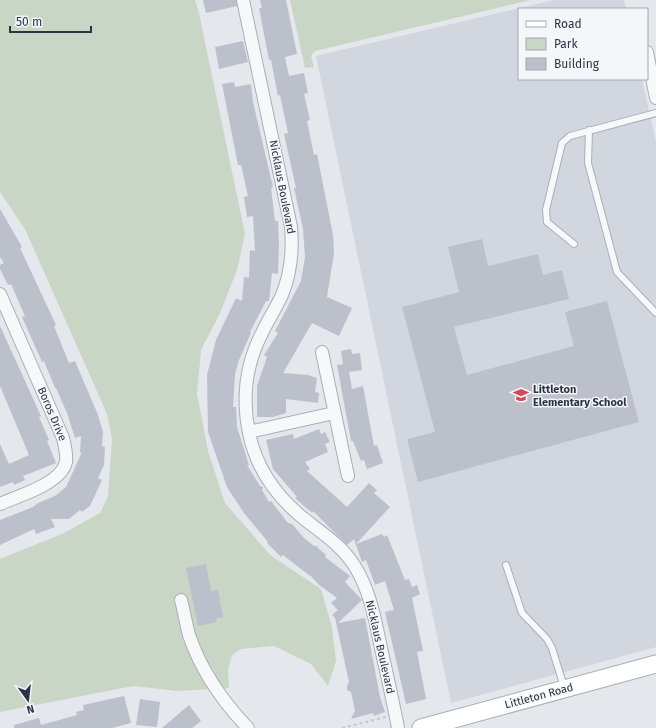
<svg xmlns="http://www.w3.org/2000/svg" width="656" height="728" font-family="'Fira Sans',sans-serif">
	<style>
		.built { fill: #d2d6de }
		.green { fill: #c9d6c5 }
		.building { fill: #bbc0ca }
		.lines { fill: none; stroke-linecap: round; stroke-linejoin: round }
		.lane-casing { stroke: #a9aeb7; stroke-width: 8 }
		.street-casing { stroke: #a9aeb7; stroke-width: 14 }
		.secondary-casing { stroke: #a9aeb7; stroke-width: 19 }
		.path { stroke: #c2c5cb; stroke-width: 2; stroke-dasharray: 3 3; stroke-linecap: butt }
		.lane { stroke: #f7f8fa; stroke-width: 6 }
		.street { stroke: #f7f8fa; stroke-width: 12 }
		.secondary { stroke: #fff; stroke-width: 17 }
		.labels { text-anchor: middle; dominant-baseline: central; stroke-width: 3; stroke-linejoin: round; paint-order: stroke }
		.street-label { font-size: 11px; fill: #2b3445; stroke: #f4f6f9 }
		.poi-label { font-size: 11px; font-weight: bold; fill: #2b3445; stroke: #f4f6f9; text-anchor: start }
	</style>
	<rect width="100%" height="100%" fill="#e4e7ec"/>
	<!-- built -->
	<path class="built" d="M554,0H624L626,9H519V79H642L656,142V647L451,703L316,56Z"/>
	<!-- green -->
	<path class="green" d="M0,0H195L199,13L245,234L237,270L220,313L201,350L197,394L208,451L225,503L270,555L321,589L332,627L336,661L328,686L311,664L274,646L241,649L232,655L228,670L229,688L178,691L133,686L0,712V559L64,533L100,513L108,496L112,439L107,414L25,229L0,192Z
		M290,0H531L315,51L311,56L314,67L305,68Z"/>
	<!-- building -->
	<path class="building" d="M203,0H236L237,6L206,13Z
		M260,0H286L297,54L285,57L289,76L304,73L308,93L304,94L310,120L307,121L314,155L317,154L333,235L334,253L327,297L352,308L339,336L312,323L283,373L308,375L317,378L315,392L319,393L318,403L286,399V413L273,417H257V386L267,357L264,355L278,333L275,331L301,281L305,257L303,229L294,188H296L284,134L288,133L280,95L278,96L271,60H269L259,8H262Z
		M243,41L248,62L219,69L215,47Z
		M234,82L235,87L251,84L253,102L273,187L271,188L275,221H278L279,245L278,274L272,273L269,301H266L250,332L251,333L239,360L235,374L233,407H236L237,427L249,465H247L260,486L263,487L262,490L269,502L271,501L288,523L292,524L304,538L314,546H317L318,548L326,555L325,557L350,576L345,582L362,600L338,623L365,618L380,697L385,712L374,716L373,713L351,719L355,711L351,692L347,690V686L349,682L335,618L332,615L338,610L331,603L337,598L318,584L310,575V576L283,555L281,557L267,543L268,542L244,513L227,487L208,432L207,375L216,340L236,298L242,301L244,277L249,278L250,250L255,251L253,216L247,217L244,197L248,196L241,165H238L222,84Z
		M0,209L22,247L20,248L56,325L54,326L69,363L75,361L98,415L103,432L102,446L105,447L104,465L98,478L102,480L90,506L82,512L80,510L69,519H51L55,527L36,534L34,529L0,545V520L33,507L38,503L55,496L66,487L82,452L80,453L81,436L75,438L67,413L56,388H55L44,361L42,362L22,317L25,316L11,284L8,285L0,269V265L4,263L0,257Z
		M482,239L488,266L538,254L543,275L562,270L569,299L454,327L467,375L574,346L565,312L607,301L639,422L418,482L407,439L435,432L402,307L459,292L448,247Z
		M0,326L41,416L39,417L49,440L47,441L56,463L23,476L25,480L14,485L13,482L0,487V444L9,464L29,455L0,386Z
		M351,349L352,354L360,353L362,370L349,372L352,389L363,386L374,446L377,445L383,463L367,469L364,460L361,461L353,441H351L337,365L343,364L341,351Z
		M319,429L321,434L325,432L330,442L325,444L328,452L305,462L310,469L307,471L347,507L369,483L377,490L374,493L390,507L356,544L382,534L384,537L387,535L405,580L409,579L412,587L417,585L420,594L412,598L423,651L417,652L426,699L406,704L385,612L394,610L385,581L375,585L366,560L362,562L354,539L347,545L313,511L312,513L295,498L297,497L273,469L266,440L293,434L294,439Z
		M206,564L211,591L218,590L223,617L216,618L217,622L198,626L186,568Z
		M124,696L131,723L112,728H14V725L39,718L41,725L77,715L76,712L84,710L83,705Z
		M140,699L160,702L157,727L136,725Z
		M189,705L201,721L192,728H162Z"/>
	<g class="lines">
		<!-- lane casing -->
		<g class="lane-casing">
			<path id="lane" d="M589,130L588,163L617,272L656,313
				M574,244L547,222L546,210L562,143L570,136L656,113
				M506,565L522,613L547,639L552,648L564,687"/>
		</g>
		<!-- street casing -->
		<g class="street-casing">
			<path id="street" d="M243,0L291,227C293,250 291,273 282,295C276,308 268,320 262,333C246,364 242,399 249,433C256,467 276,496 303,518C322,533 341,545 354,565C370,590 375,619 381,648C387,675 393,701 398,728
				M647,52L656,98
				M0,294L63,438C65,446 67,454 66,462C61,484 18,496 0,504
				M322,352L348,476
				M249,432L334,413
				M181,600C184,611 186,624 189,635C201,670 223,702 248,728"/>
		</g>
		<!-- secondary casing -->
		<g class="secondary-casing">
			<path id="secondary" d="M421,728L656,664"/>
		</g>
		<!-- path -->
		<path class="path" d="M342,728L386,717"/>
		<!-- lane -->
		<use href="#lane" class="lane"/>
		<!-- street -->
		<use href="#street" class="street"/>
		<!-- secondary -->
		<use href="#secondary" class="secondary"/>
	</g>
	<!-- icons -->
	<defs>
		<g id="school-bare" transform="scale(1.2)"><path d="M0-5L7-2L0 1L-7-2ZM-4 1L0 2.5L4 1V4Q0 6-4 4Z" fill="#d1495b" stroke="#f4f6f9" stroke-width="2.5" paint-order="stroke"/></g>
	</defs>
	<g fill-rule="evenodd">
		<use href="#school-bare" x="521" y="395"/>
	</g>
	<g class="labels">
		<!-- street labels -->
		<g class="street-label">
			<text transform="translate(282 187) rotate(79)">Nicklaus Boulevard</text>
			<text transform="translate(52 414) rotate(67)">Boros Drive</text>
			<text transform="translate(380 647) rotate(77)">Nicklaus Boulevard</text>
			<text transform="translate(539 696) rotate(-15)">Littleton Road</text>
		</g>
		<!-- poi labels -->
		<g class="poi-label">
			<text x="533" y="389">Littleton<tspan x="533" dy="13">Elementary School</tspan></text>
		</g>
	</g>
	<!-- legend -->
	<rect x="518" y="8" width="130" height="72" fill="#f4f6f9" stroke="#a4a8b1"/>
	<rect x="526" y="21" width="20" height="6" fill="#ffffff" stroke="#a4a8b1"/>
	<text x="554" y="28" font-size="12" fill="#2b3445">Road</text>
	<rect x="526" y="38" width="20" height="12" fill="#c9d6c5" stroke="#a4a8b1"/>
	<text x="554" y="48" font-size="12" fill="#2b3445">Park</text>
	<rect x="526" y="58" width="20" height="12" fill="#bbc0ca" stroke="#a4a8b1"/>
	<text x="554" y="68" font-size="12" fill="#2b3445">Building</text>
	<!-- north arrow -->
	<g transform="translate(28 700) rotate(165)" stroke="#f4f6f9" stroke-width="3" paint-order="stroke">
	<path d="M0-3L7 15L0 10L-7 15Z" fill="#2b3445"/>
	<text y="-6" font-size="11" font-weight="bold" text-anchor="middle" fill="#2b3445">N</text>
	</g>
	<!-- scale -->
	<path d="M10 26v6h81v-6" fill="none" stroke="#2b3445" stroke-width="2"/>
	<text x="16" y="26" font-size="12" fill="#2b3445" stroke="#f4f6f9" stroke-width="3" paint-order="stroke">50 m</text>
</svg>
